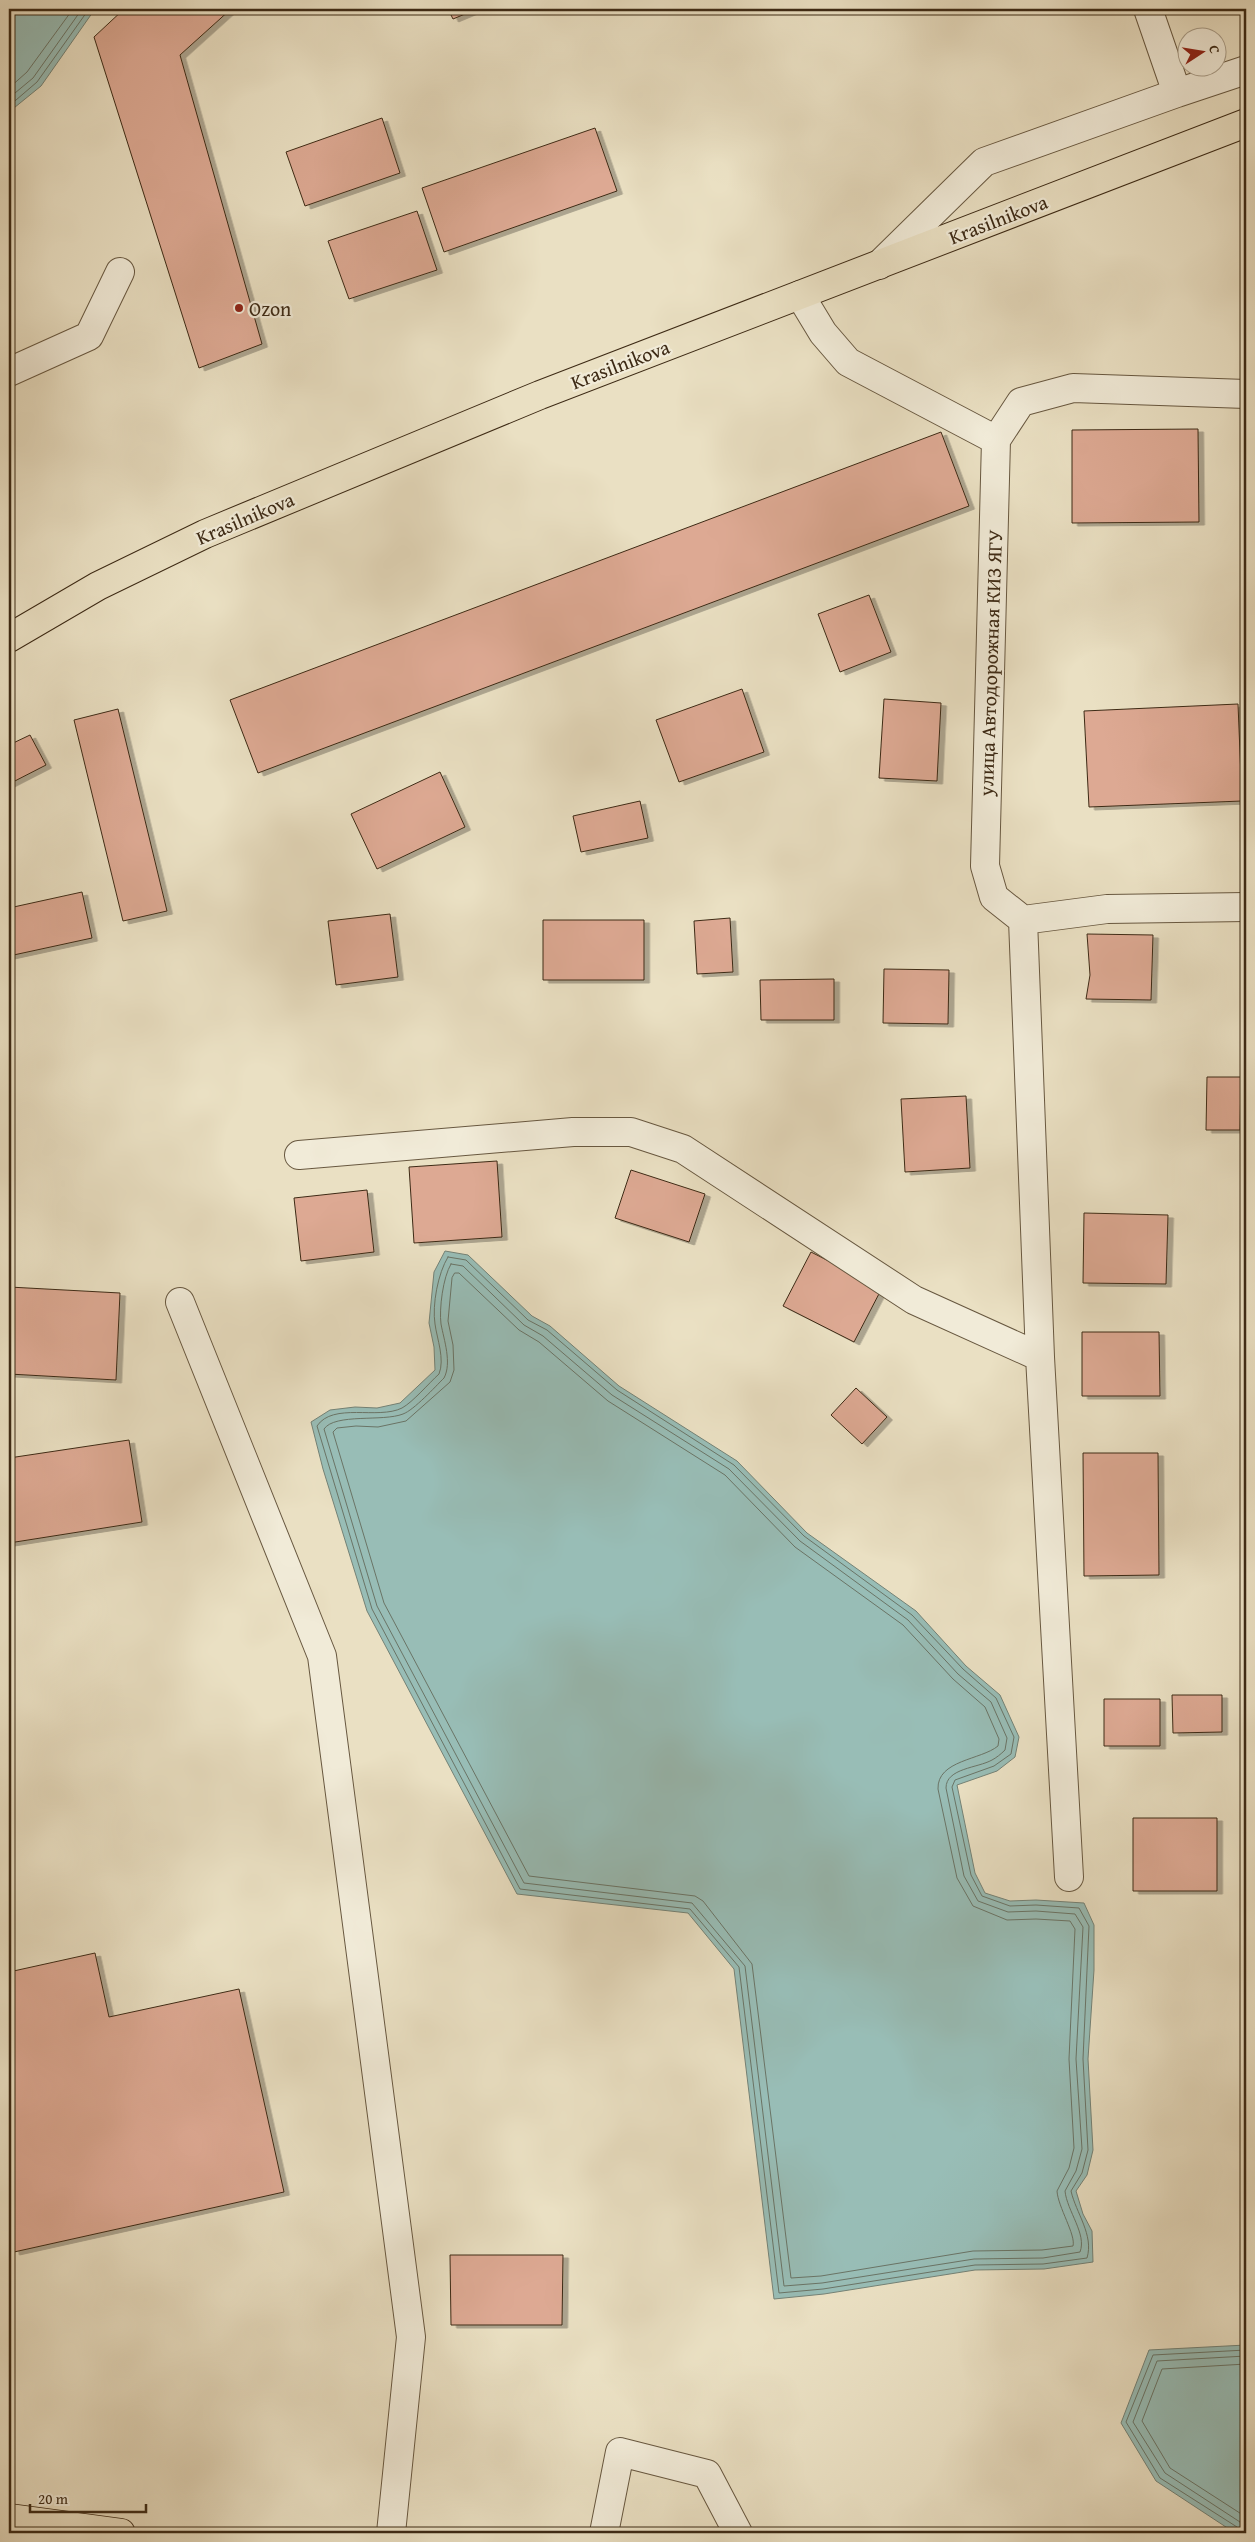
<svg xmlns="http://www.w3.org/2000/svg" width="1255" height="2542" font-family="'Gentium Book Plus',serif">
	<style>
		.water { fill: #98bdb6; stroke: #748276 }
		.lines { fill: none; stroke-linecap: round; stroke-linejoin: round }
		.shore { stroke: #6a7466; stroke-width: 1 }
		.building { fill: #dda993; stroke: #3d2a15; filter: url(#shadow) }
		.minor-casing { stroke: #685840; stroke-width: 30 }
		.major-casing { stroke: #3d2a15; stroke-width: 30 }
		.minor { stroke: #f1ebd8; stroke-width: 28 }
		.major { stroke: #eae0c3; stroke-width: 28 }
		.poi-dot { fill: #8f2418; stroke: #f1ebd8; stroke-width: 2 }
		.labels { text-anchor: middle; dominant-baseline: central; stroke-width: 4.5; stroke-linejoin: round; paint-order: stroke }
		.street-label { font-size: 20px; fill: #3d2a15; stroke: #f1ebd8 }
		.poi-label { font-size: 20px; fill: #3d2a15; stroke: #f1ebd8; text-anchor: start }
	</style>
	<defs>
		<filter id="shadow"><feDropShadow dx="5.5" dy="3" stdDeviation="0" flood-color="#0004"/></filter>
	</defs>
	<rect width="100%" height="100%" fill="#eae0c3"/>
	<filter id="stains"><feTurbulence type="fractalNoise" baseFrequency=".004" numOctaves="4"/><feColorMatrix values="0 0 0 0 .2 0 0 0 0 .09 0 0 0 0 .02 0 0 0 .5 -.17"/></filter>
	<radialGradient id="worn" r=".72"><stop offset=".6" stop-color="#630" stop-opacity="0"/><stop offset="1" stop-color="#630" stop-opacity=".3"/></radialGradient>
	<!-- water -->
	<path class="water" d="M9,9H95L41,86L9,112Z
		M445,1251L468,1255L532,1316L550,1326L619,1386L737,1461L807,1533L916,1611L966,1666L1000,1695L1019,1737L1015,1757L997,1771L957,1785L975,1873L985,1893L1010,1901L1036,1900L1084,1903L1094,1925V1970L1088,2059L1093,2150L1087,2175L1076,2191L1083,2214L1092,2231L1093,2262L1044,2269L975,2270L824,2294L774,2299L734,1969L688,1913L517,1894L367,1611L323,1469L311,1422L330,1410L355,1407L377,1408L400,1403L435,1370L434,1347L429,1323L434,1272Z
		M1246,2345V2533L1232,2531L1156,2481L1121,2423L1149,2350Z"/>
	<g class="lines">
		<!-- shore -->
		<path class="shore" d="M9,88L27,72L73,9
			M9,98L33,78L82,9
			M9,106L37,82L89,9
			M448,1257L466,1260L528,1320L547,1330L617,1390L734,1465L804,1536L912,1615L963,1669L996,1698L1014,1737L1011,1754L994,1766L955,1780L952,1787L971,1875L982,1896L1010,1906L1036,1905L1079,1908L1089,1926L1083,2059L1088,2150L1082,2173L1071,2191C1076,2213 1094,2235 1087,2258L1043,2264L975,2265L823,2289L779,2293L739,1967L690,1909L520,1889L372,1609L317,1426C333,1402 378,1420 402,1408C413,1402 429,1383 439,1374C445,1359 437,1339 435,1324C432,1305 438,1273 448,1257Z
			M451,1264L463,1266L524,1325L543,1336L612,1395L729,1469L800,1541L908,1620L958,1674L991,1702L1007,1738L1005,1750C1001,1754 996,1758 992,1760C978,1768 946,1768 946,1788L964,1876L978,1901L1008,1912L1036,1911L1075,1914L1083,1927L1076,2059L1082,2149L1076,2171L1065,2191C1067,2211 1087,2234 1080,2252L1043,2258L974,2259L822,2283L784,2286L745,1966L692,1903L524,1883L377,1606L324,1429C335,1413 383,1422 403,1414C414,1410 435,1387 444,1378C452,1363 444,1340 441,1324C439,1309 443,1277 451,1264Z
			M455,1273H459L519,1330L539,1342L608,1401L725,1475L795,1547L903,1625L953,1679L985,1707L999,1739L998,1746C981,1760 937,1760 938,1789L957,1878L973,1906L1007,1920L1036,1919L1070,1921L1075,1929L1069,2059L1074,2148L1069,2168L1057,2191C1058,2207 1076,2235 1073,2246L1042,2250L973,2251L821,2276L791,2278L752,1964L703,1901L695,1896L529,1876L384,1603L333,1432L337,1428L356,1426L378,1427L406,1421L450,1382L454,1370L453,1345L448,1321L452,1278Z
			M1246,2364L1162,2369L1142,2421L1170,2468L1246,2517
			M1240,2533L1237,2527L1160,2478L1126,2422L1153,2355L1246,2350
			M1246,2533L1240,2522L1165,2473L1133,2422L1157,2361L1246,2356"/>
	</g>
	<!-- building -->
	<path class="building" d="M124,9H231L180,55L262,344L199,368L94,37Z
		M448,9H477L453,19Z
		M382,118L400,173L305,206L286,152Z
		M595,128L617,191L444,252L422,188Z
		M417,211L437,270L349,299L328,241Z
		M1198,429L1199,522L1072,523V430Z
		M941,432L969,506L258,773L230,700Z
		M869,595L891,652L840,672L818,614Z
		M742,689L764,752L679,782L656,720Z
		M884,699L941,703L937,781L879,778Z
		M1238,704L1242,801L1089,807L1084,711Z
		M118,709L167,911L123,921L74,720Z
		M30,735L46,765L9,784V745Z
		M440,772L465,827L377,869L351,814Z
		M640,801L648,838L581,852L573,816Z
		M82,892L92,938L9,956V908Z
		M390,914L398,977L336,985L328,921Z
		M730,918L733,972L697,974L694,921Z
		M543,920H644V980H543Z
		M1087,934L1153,935L1151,1000L1086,999L1090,975Z
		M884,969L949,970L948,1024L883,1023Z
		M834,979V1020H761L760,980Z
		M1207,1077H1241L1240,1130H1206Z
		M966,1096L970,1168L905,1172L901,1099Z
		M497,1161L502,1237L414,1243L409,1167Z
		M631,1170L705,1194L689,1242L615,1218Z
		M367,1190L374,1252L301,1261L294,1198Z
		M1084,1213L1168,1215L1166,1284L1083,1283Z
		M811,1252L882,1288L854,1342L783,1306Z
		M9,1287L120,1293L116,1380L9,1374Z
		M1082,1332H1159L1160,1396H1082Z
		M856,1388L887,1417L862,1444L831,1415Z
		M129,1440L142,1522L9,1543V1458Z
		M1083,1453H1158L1159,1575L1084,1576Z
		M1172,1695H1222V1732L1173,1733Z
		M1104,1699H1160V1746H1104Z
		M1133,1818H1217V1891H1133Z
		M95,1953L109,2017L239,1989L284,2192L14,2252L9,2227V1972Z
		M450,2255H563L562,2325H451Z"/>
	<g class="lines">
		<!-- minor casing -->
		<g class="minor-casing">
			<path id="minor" d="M1148,9L1177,93L1246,70
				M879,265L984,162L1177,93
				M800,295L823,333L848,362L996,440
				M9,372L89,336L120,272
				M1246,394L1073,388L1021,402L996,440L985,866L994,897L1023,920L1107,909L1246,907
				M1023,920L1040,1357L1069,1877
				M299,1155L573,1132H631L683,1149L914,1300L1040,1357
				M180,1302L322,1656L411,2337L391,2533
				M604,2533L620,2452L707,2474L738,2533"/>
		</g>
		<!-- major casing -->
		<g class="major-casing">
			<path id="major" d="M9,638L98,586L205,534L540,395L1246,123
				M9,2518L121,2533"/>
		</g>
		<!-- minor -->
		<use href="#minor" class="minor"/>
		<!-- major -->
		<use href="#major" class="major"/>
	</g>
	<!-- markers -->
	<circle class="poi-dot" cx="239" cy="308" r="5"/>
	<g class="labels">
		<!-- street labels -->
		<g class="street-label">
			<text transform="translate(998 219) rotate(-21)">Krasilnikova</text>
			<text transform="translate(620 364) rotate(-21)">Krasilnikova</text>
			<text transform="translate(245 518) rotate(-23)">Krasilnikova</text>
			<text transform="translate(990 663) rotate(-88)">улица Автодорожная КИЗ ЯГУ</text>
		</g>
		<!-- poi labels -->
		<g class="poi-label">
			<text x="249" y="308">Ozon</text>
		</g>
	</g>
	<!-- margin -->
	<rect width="1255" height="2542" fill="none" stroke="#eae0c3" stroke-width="30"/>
	<rect x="10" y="10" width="1235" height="2522" fill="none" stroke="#3d2a15" stroke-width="2.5"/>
	<rect x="15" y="15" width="1225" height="2512" fill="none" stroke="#3d2a15"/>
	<!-- north arrow -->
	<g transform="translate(1202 52) rotate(78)"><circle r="24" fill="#f1ebd8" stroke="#a99e8a"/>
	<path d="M0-4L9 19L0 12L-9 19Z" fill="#8f2418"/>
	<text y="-8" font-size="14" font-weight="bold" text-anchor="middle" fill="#3d2a15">С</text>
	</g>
	<!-- scale -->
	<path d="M30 2504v8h116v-8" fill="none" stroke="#3d2a15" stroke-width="2.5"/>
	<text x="38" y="2504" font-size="15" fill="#3d2a15" stroke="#f1ebd8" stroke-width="4" paint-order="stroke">20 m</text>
	<rect width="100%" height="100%" filter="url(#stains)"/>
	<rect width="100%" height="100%" fill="url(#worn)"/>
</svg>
